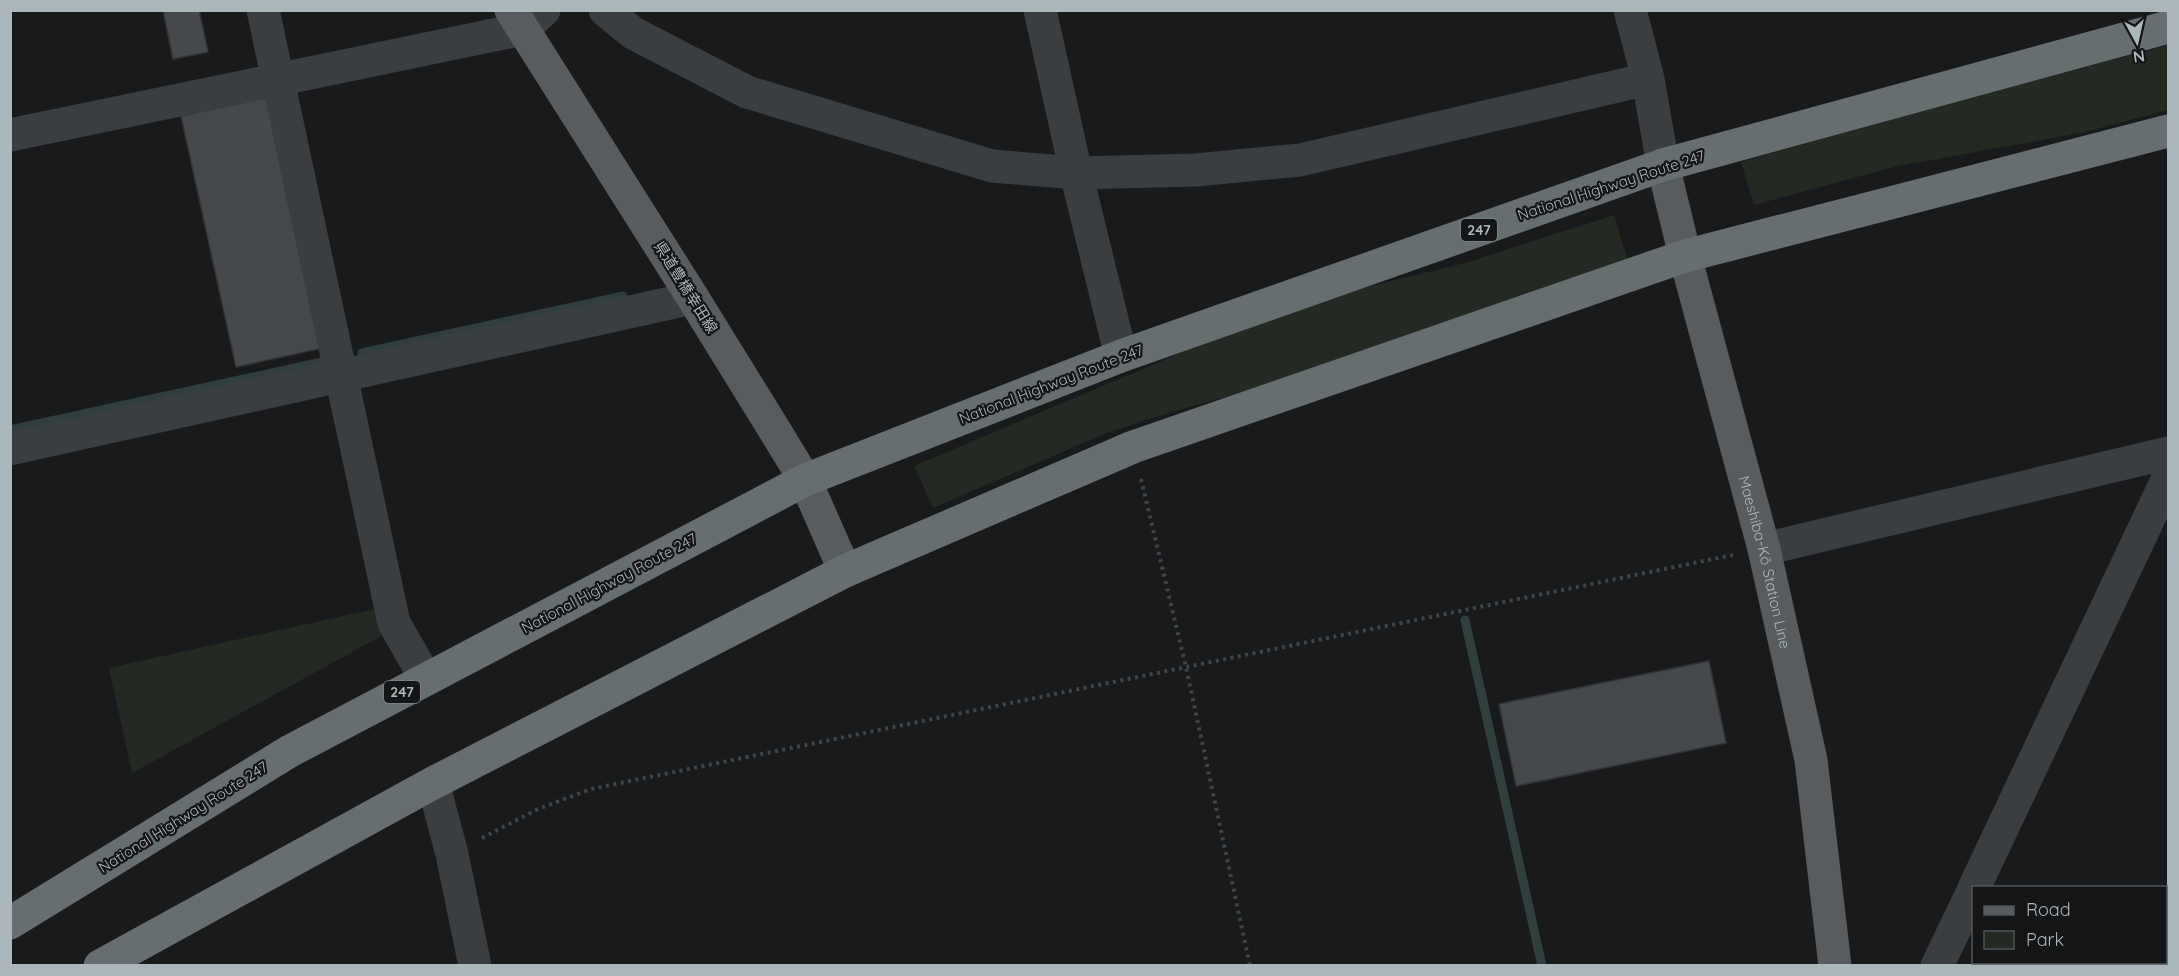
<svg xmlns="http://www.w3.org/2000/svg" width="2179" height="976" font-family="Quicksand,'Noto Sans JP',sans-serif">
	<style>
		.green { fill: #232a21 }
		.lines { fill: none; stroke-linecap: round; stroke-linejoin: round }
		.stream { stroke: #2f3f40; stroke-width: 9 }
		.building { fill: #46494c; stroke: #333538; stroke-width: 1.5 }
		.path { stroke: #404548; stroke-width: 4; stroke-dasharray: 3 4.5; stroke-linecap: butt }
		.minor { stroke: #3a3e41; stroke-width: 33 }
		.major { stroke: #565c60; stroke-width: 33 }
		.highway { stroke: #666e72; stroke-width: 33 }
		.labels { text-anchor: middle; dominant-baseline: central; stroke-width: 4.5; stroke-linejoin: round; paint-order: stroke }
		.shield { fill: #141517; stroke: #7e868a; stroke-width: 1.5 }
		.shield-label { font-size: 14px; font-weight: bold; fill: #acb7bb }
		.street-label { font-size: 15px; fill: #acb7bb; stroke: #141517 }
	</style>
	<rect width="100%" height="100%" fill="#191a1c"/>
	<!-- green -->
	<path class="green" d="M2168,45V110L2081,133L1898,166L1754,205L1741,162L1982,94Z
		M1614,215L1628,261L1435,325L1249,390L1155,417L1104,434L933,508L914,466L1258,320L1322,298L1465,263Z
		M379,608L385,634L132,773L109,668Z"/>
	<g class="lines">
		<!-- stream -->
		<path class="stream" d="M362,353L623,296
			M10,430L327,361
			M1465,620L1542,966
			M2166,949L2168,943
			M2158,966L2159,962"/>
	</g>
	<!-- building -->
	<path class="building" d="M163,10H199L208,52L173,59Z
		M267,97L323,348L236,367L181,116Z
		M1709,661L1726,743L1516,786L1499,704Z"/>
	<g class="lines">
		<!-- path -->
		<path class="path" d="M1141,479L1186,667L1250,966
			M482,838L538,809L591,789L1733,555"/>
		<!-- minor -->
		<path class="minor" d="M263,10L394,623L426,679
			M605,10L633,33L747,92L992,166L1076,173L1196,170L1300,160L1648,79
			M1040,10L1076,173L1121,356
			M1630,10L1648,79L1663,165
			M10,135L523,29L544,10
			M10,449L693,298
			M1764,549L2168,453
			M433,783L452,854L475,966
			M1974,888L2168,478
			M1937,966L1974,889"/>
		<!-- major -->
		<g class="major">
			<path d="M511,10L693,298L777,434L805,480L845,571"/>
			<path id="s1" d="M1663,165L1685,256L1764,549L1811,760L1835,966"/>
		</g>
		<!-- highway -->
		<path class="highway" d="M10,923L290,751L805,480L1121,356L1663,165L2168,27
			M100,966L433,783L845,571L1133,447L1685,256L2168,131"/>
	</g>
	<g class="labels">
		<!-- shield labels -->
		<g class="shield">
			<rect x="1461" y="219" width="36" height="22" rx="4.5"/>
			<rect x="384" y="681" width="36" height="22" rx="4.5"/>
		</g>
		<g class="shield-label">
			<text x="1479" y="230">247</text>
			<text x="402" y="692">247</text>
		</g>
		<!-- street labels -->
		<g class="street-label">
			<text transform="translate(1611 185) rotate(-18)">National Highway Route 247</text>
			<text transform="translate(686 287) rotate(58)">県道豊橋幸田線</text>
			<text transform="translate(1051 384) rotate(-21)">National Highway Route 247</text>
			<text stroke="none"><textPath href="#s1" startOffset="410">Maeshiba-Kō Station Line</textPath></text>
			<text transform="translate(609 583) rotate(-28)">National Highway Route 247</text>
			<text transform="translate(183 817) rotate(-32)">National Highway Route 247</text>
		</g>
	</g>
	<!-- border -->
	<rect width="2179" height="976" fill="none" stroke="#acb7bb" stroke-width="24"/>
	<!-- legend -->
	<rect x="1972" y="886" width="195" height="78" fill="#141517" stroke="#515659" stroke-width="1.5"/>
	<rect x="1984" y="906" width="30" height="9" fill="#565c60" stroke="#515659" stroke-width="1.5"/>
	<text x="2026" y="916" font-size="18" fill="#acb7bb">Road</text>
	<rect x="1984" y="931" width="30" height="18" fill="#232a21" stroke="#515659" stroke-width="1.5"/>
	<text x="2026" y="946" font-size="18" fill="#acb7bb">Park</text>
	<!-- north arrow -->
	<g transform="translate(2137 42) rotate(172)" stroke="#141517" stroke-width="4.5" paint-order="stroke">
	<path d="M0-4.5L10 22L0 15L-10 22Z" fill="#acb7bb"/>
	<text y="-9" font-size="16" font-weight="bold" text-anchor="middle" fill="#acb7bb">N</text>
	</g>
</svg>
